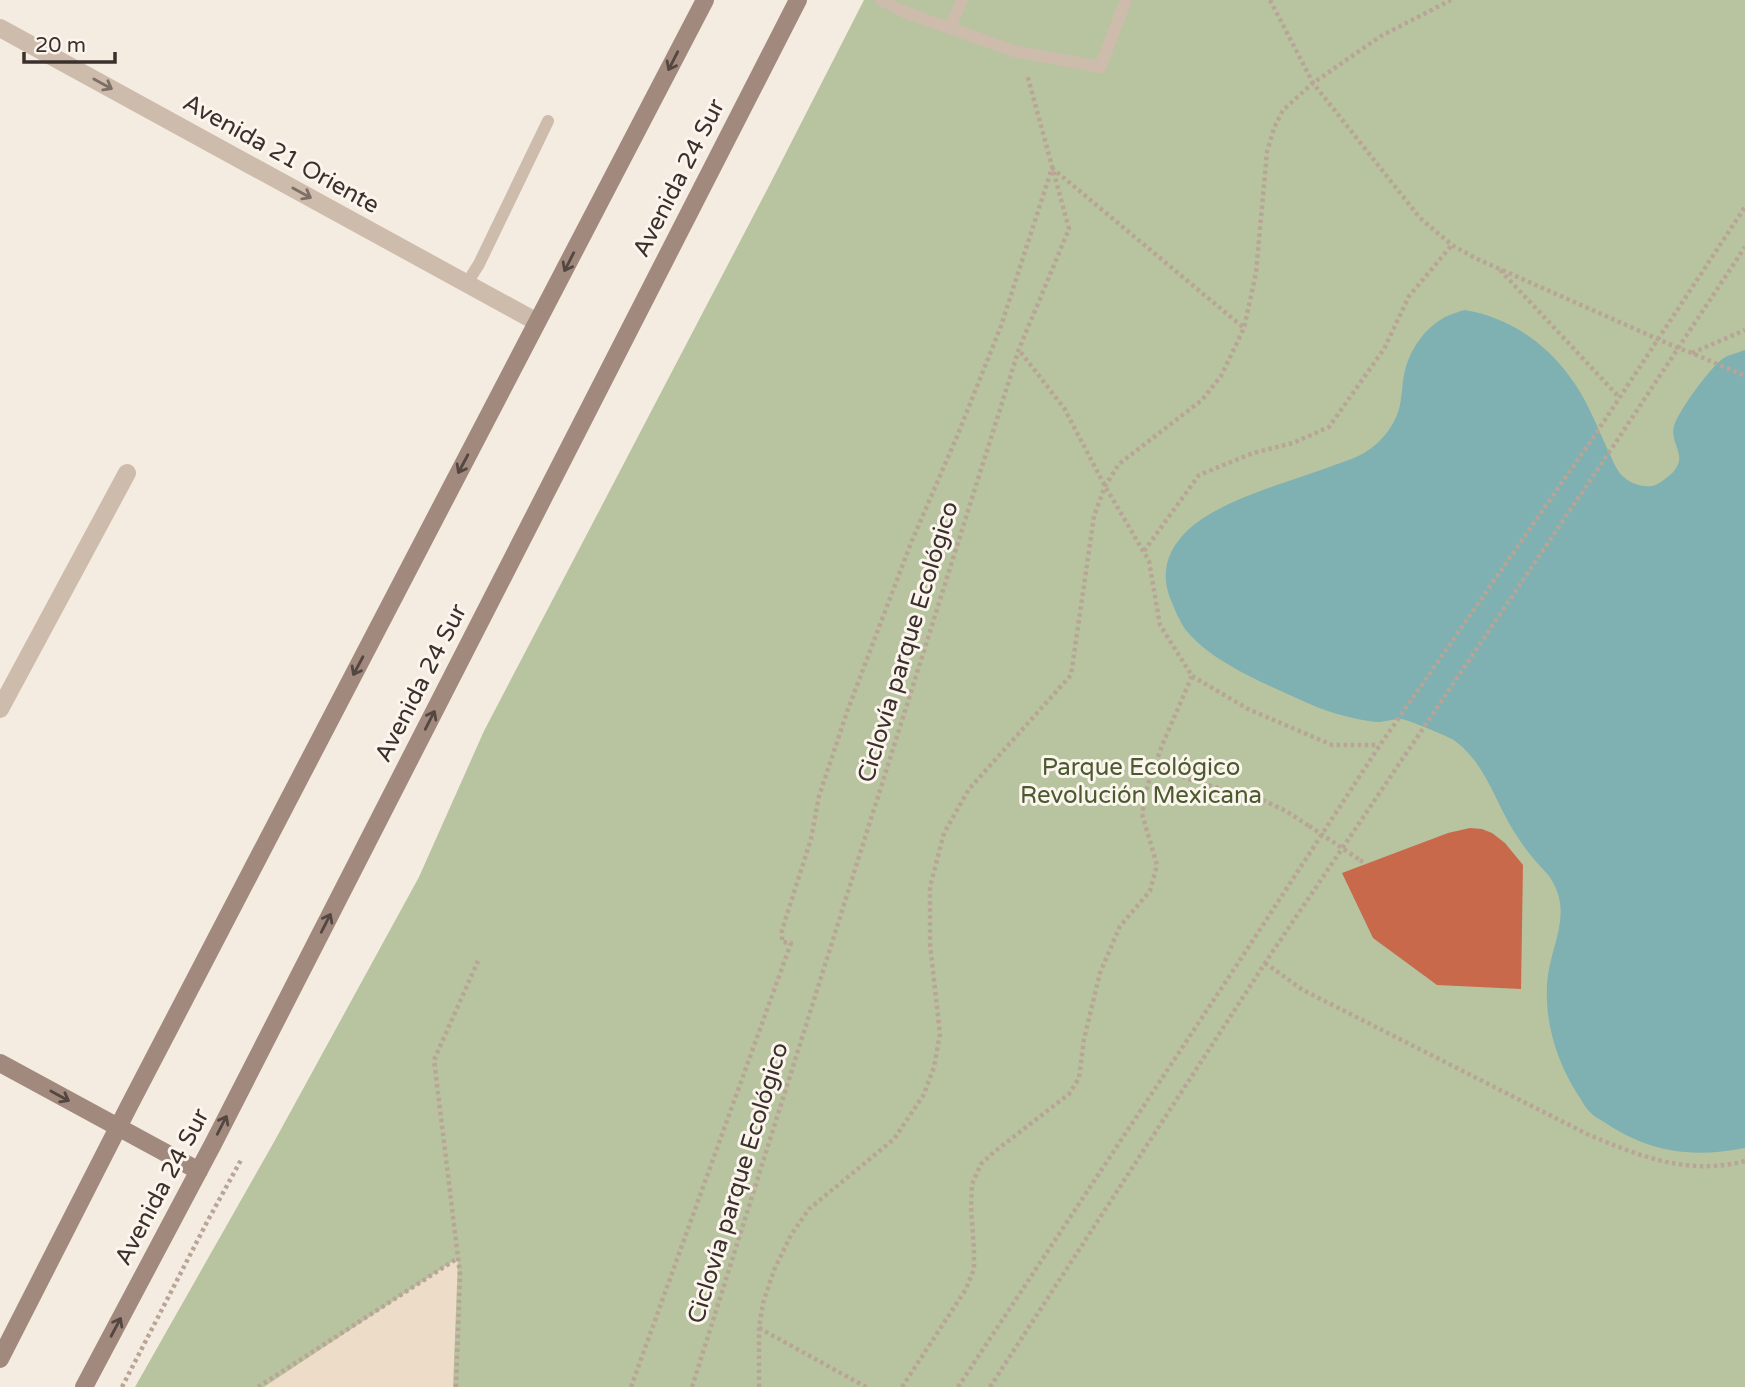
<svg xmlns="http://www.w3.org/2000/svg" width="1745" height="1387" font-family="'Varela Round',sans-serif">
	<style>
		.green { fill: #b8c4a0 }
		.plaza { fill: #ecdcc8 }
		.water { fill: #7fb0b2 }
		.building { fill: #c8694b }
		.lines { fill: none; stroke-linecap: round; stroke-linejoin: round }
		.path { stroke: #b9a596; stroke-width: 4.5; stroke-dasharray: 3.5 3.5; stroke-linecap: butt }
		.service { stroke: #cdbbac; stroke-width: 12 }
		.minor { stroke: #cdbbac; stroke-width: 18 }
		.secondary { stroke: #a18a7d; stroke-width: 18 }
		.path-bridge { stroke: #b9a596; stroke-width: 4.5; stroke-dasharray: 3.5 3.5; stroke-linecap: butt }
		.oneway { stroke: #544640 }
		.oneway2 { stroke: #7d6f65 }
		.labels { text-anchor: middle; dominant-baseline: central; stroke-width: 6; stroke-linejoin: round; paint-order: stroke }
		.street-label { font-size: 24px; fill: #3b302b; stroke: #fbf5ee }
		.park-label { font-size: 24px; fill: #4a5a2e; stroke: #fbf5ee }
	</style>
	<rect width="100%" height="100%" fill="#f4ebe1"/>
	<!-- green -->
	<path class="green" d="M864,0H1745V1387H135L274,1142L419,877L484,731L769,186Z"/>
	<!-- plaza -->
	<path class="plaza" d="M458,1258L453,1387H264Z"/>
	<!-- water -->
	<path class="water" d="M1464,310C1506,316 1545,342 1570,377C1586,398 1596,424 1607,448C1611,456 1614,465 1619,472C1625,481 1640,488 1652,486C1658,485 1665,479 1670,475C1691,456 1669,445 1674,426C1679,410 1708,371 1721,360C1727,355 1737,353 1745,350V1148C1693,1158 1652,1153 1607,1124C1602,1120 1594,1117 1590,1112C1585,1108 1582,1100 1578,1095C1557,1062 1545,1024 1547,985C1549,946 1574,916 1551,879C1546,871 1538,865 1533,858C1525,849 1519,839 1513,830C1494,799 1484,760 1452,739C1444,735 1409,720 1401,719C1394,719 1387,721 1380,722C1372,722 1362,720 1353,718C1328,713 1305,702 1283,692C1250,677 1208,658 1185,629C1179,620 1174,608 1170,598C1160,571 1168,549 1188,530C1221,499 1290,482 1332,466C1342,462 1354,459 1364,453C1383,442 1399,421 1401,398C1403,389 1402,380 1405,371C1410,349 1425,328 1445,317C1451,314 1458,312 1464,310Z"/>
	<!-- building -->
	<path class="building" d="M1470,828L1482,829L1492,833L1505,843L1523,865L1521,989L1437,985L1373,938L1342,873L1448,833Z"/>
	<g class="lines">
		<!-- path -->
		<path class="path" d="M1270,0L1313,83L1420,218L1452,245L1475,258L1678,348L1692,353L1745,376
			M1500,270L1619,397
			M1692,353L1745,330
			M1144,551L1199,475L1253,453L1293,443L1329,427L1384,349L1409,296L1452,245
			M1192,676L1248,709L1332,745H1379
			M1156,766L1194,781L1265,801L1286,811L1309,826
			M1360,860L1366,864
			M1265,963L1303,990L1587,1134C1639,1156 1688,1176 1745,1161
			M759,1328L866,1387
			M122,1387L207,1222L241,1160
			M258,1387L458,1258
			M456,1387L460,1274L434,1060L478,961
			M631,1387L791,943L782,942V930L811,839L819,796L848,709L911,543L958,434L1001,326L1052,168L1244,328
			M692,1387L1019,349L1069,229L1027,74
			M759,1387V1328L763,1303L774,1270L791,1235L809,1209L894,1139L923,1096L934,1067L940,1034L930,944V887L944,833L969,789L1071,675L1094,516L1105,486L1119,464L1202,400L1221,376L1244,328L1256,273L1267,152L1274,128L1283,110L1313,83L1381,36L1451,0
			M902,1387L966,1289L974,1269V1249L971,1208L972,1184L981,1164L994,1152L1069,1094L1079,1078L1084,1039L1100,973L1120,926L1150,891L1157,865L1142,814L1148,784L1163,743L1192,676L1160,625L1149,561L1105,486L1064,408L1019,350
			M958,1387L1244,954L1380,745L1595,435L1745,207
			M990,1387L1271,954L1616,442L1745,247"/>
		<!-- service -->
		<path class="service" d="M881,0L904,12L1014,51L1100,67L1126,0
			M950,28L962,0
			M467,283L479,264L548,121"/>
		<!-- minor -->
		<path class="minor" d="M0,28L537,322
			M0,709L127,473"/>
		<!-- secondary -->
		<path class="secondary" d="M0,1063L199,1171
			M0,1359L130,1104L705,0
			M84,1387L213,1144L798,0"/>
		<!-- path-bridge -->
		<path class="path-bridge" d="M1309,826L1360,860"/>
	</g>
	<!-- one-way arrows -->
	<defs><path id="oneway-shaft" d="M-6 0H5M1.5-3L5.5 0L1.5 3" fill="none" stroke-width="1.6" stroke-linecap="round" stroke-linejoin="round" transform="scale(1.75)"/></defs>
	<g class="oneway">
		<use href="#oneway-shaft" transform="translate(673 61) rotate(117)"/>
		<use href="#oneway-shaft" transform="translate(569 262) rotate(117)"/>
		<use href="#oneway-shaft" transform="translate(463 464) rotate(118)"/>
		<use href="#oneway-shaft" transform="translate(358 666) rotate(118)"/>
		<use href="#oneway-shaft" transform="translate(430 720) rotate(-63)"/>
		<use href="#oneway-shaft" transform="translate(326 923) rotate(-63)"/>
		<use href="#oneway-shaft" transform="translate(60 1096) rotate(29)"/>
		<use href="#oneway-shaft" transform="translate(222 1125) rotate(-63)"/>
		<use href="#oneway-shaft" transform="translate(116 1327) rotate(-62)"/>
	</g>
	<g class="oneway2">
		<use href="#oneway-shaft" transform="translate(103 84) rotate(29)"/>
		<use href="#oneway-shaft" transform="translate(302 193) rotate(29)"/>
	</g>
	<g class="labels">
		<!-- street labels -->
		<g class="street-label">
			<text transform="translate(281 154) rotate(29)">Avenida 21 Oriente</text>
			<text transform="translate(679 178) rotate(-63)">Avenida 24 Sur</text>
			<text transform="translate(908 642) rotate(-73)">Ciclovía parque Ecológico</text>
			<text transform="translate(421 683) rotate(-63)">Avenida 24 Sur</text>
			<text transform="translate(738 1183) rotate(-73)">Ciclovía parque Ecológico</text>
			<text transform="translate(162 1187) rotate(-62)">Avenida 24 Sur</text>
		</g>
		<!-- park labels -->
		<g class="park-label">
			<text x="1141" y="767">Parque Ecológico<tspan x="1141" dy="28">Revolución Mexicana</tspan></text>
		</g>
	</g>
	<!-- scale -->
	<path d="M24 52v10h91v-10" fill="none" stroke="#3b302b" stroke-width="3.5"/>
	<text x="35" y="52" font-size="21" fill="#3b302b" stroke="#fbf5ee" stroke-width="5" paint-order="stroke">20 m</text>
</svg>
